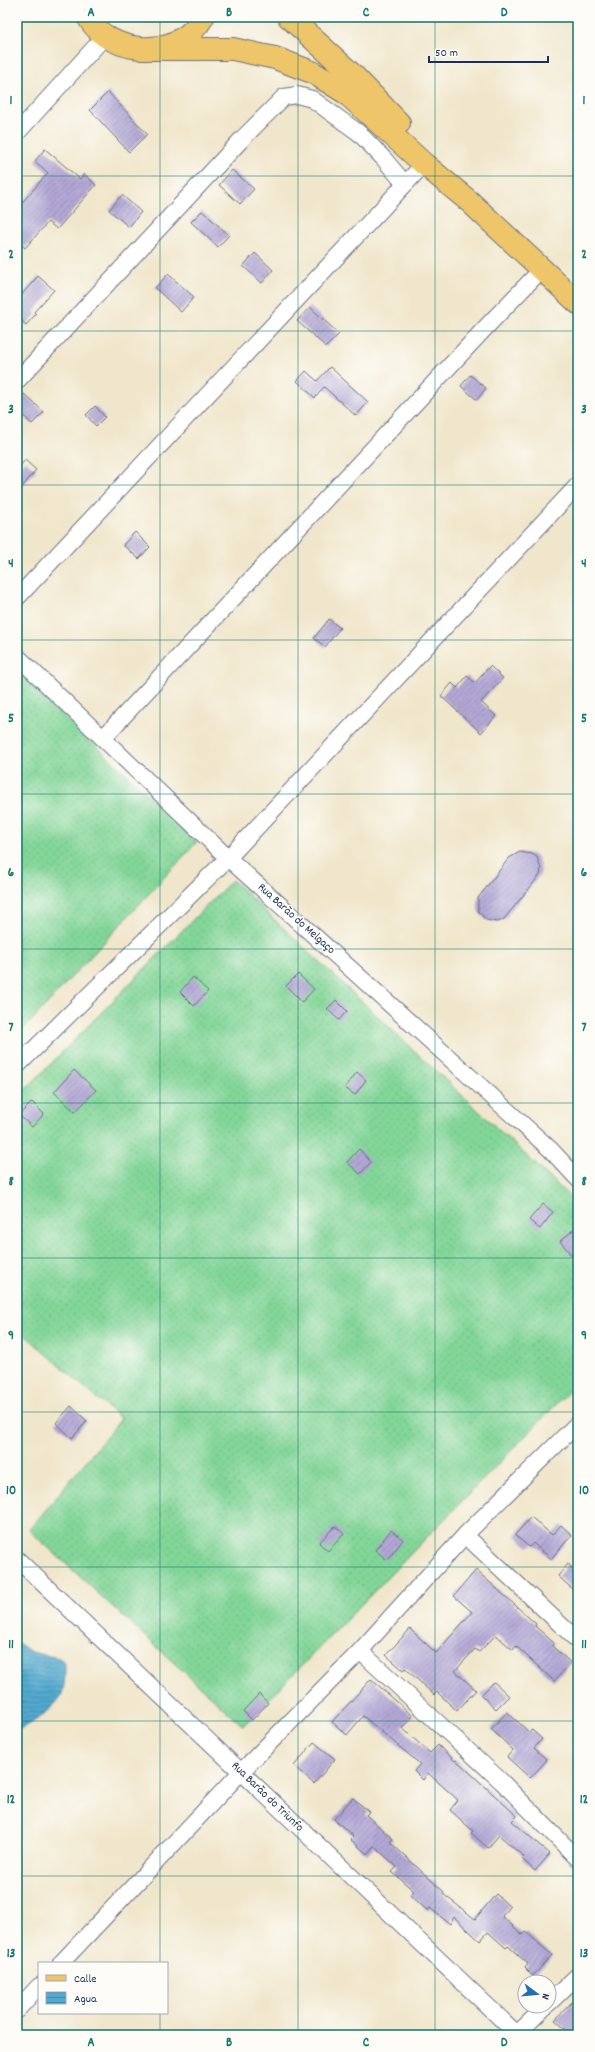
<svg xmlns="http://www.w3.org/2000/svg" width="595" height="2052" font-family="Dekko,sans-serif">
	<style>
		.grass { fill: url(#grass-dots); stroke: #4e827b }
		.water { fill: url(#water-rules); stroke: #366c96 }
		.building { fill: url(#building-hatch) }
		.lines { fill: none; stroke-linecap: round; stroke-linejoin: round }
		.minor-casing { stroke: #666f84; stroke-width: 18 }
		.primary-casing { stroke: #666f84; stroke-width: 24 }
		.minor { stroke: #fff; stroke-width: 16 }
		.primary { stroke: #eec569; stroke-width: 22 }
		.grid { fill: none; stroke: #0f766e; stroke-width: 1; stroke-opacity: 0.55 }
		.labels { text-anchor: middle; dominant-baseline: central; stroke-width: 3; stroke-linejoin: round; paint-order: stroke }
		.street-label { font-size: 12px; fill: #1b2f5e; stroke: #fdfcf7 }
		.neatline { fill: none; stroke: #0f766e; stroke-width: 1.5 }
		.grid-label { font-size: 13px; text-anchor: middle; font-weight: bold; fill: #0f766e }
	</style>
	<defs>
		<pattern id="grass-dots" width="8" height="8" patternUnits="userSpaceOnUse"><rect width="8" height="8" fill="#82d698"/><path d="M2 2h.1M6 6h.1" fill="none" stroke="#70b885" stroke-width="1.8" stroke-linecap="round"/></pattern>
		<pattern id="water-rules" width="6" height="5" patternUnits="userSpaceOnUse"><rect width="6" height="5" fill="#52a9cf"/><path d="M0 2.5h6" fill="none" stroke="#438aab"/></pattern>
		<pattern id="building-hatch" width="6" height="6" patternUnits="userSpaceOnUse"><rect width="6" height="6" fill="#b3a8d6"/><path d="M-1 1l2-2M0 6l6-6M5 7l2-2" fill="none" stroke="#9189b1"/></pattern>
	</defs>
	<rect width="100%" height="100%" fill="#fdfcf7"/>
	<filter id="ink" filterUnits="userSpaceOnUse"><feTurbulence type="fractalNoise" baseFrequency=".025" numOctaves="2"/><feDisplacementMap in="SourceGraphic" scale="8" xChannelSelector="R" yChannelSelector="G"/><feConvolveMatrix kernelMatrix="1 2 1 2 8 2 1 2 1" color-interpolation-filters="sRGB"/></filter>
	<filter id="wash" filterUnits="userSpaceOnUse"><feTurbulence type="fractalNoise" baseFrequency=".012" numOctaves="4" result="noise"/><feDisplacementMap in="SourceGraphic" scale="16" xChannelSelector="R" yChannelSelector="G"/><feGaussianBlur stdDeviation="0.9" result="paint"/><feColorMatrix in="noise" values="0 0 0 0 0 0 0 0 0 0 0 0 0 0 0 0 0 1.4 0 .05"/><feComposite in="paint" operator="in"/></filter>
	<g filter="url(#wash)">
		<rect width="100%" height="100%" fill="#f0e6cb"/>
		<!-- grass -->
		<path class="grass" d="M17,670L197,842L17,1036Z
			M232,880L578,1204V1382L243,1726L29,1530L121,1419L17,1328V1241L20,1237L17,1233V1098Z"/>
		<!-- water -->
		<path class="water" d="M17,1642L31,1652L59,1658L65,1662C65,1673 65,1684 62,1694C58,1704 30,1727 19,1729L17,1727Z"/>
		<g id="blocks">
			<!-- building -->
			<path class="building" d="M108,92L147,134L129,152L90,110Z
				M45,149L80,179L84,174L96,185L57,229L48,222L25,248L17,241V208L48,173L35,161Z
				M232,170L254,189L240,204L219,185Z
				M122,195L141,212L129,227L109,210Z
				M202,211L229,235L218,247L191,222Z
				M255,253L273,270L262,283L243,266Z
				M168,274L194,297L181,312L155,288Z
				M38,276L54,290L34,312L36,314L26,325L17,317V300Z
				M310,307L339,334L326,347L297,321Z
				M330,367L368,402L356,416L324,387L315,398L297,381L306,371L317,381Z
				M470,375L486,388L477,400L461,386Z
				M24,394L44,412L32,424L17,410V401Z
				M95,406L105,417L96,426L86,415Z
				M25,460L36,470L17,493V470Z
				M135,532L150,547L139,559L123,545Z
				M329,619L340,628L325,647L314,638Z
				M490,666L503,678L481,702L496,716L481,733L441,696L452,683L457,688L467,676L475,683Z
				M520,852L532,854L537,857L541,869L540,875L504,919L498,922L486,920L478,911V898L509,858Z
				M298,974L314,989L302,1002L286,986Z
				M193,977L208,991L194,1006L180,992Z
				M336,1000L347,1011L339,1020L327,1009Z
				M74,1070L96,1090L75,1112L54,1092Z
				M357,1072L366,1080L355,1095L345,1088Z
				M32,1102L44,1114L32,1127L19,1115Z
				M359,1149L371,1162L360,1174L347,1162Z
				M543,1204L553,1212L540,1229L529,1220Z
				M578,1226V1263L560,1241Z
				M71,1406L87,1421L72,1438L56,1423Z
				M531,1517L552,1535L561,1525L572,1535L551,1559L533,1543L529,1547L515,1535Z
				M335,1526L344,1534L328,1551L319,1543Z
				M391,1530L403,1540L387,1560L375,1550Z
				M568,1564L578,1574V1594L558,1576Z
				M476,1570L536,1624L535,1626L554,1643L552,1646L571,1663L554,1681L516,1646L513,1650L496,1635L479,1652L475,1649L455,1671L476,1690L457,1711L437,1692L434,1695L405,1668L403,1670L386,1655L410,1629L436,1653L472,1612L454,1596Z
				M371,1679L413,1716L402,1728L430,1753L438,1745L455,1761L456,1760L517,1816L512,1821L550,1854L535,1871L522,1859L524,1857L499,1835L488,1848L471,1833L473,1831L450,1810L458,1800L428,1773L423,1780L414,1771L420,1764L363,1716L347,1735L332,1722Z
				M494,1682L509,1696L496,1709L481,1695Z
				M259,1694L268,1703L252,1720L243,1711Z
				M507,1712L529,1732L532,1730L542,1739L534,1748L547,1760L530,1778L507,1757L513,1750L491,1729Z
				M314,1742L335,1759L314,1784L294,1766Z
				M353,1798L369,1812L366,1815L393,1839L390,1842L444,1892L443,1894L475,1919L496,1894L510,1907L502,1916L523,1935L526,1932L552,1955L533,1976L525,1968L528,1964L508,1946L506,1948L488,1932L480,1941L454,1917L450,1924L430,1908L428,1911L410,1895L414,1891L392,1872L397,1867L374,1846L367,1854L350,1839L353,1836L334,1819Z
				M572,2002L578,2008V2035H572L555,2020Z"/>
		</g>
	</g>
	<g filter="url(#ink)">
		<use href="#blocks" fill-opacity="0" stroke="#666f84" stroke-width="1"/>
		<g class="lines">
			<!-- minor casing -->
			<g class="minor-casing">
				<path id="minor" d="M17,133L105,36
					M17,381L242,139L284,97L297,95L312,99L359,133L384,159L405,184
					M17,598L424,164
					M17,656L228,858L550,1149L578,1179
					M103,738L488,325L542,269
					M17,1066L228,858L578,485
					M465,1535L578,1641
					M17,1559L518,2035
					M360,1651L501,1781L578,1859
					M61,1963L241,1772L360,1651L465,1535L578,1423
					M549,2003L578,1975
					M17,2010L39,1986
					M517,2034L546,2006"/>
			</g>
			<!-- primary casing -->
			<g class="primary-casing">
				<path id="primary" d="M88,17C111,58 180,59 203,17
					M289,17L355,77L399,123
					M142,49H233L275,58L312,72L346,93L424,164L470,202L578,303"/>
			</g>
			<!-- minor -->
			<use href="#minor" class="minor"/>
			<!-- primary -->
			<use href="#primary" class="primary"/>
		</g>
	</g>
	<!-- grid -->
	<path class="grid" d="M160,17V1963M298,17V2035M435,17V2035M17,176H578M17,331H578M17,485H578M17,640H578M17,794H578M17,949H578M17,1103H578M17,1258H578M17,1412H578M17,1567H578M17,1721H578M17,1876H578M160,2013V2035"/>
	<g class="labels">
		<!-- street labels -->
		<g class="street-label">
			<text transform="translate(296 919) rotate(42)">Rua Barão do Melgaço</text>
			<text transform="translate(267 1797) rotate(44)">Rua Barão do Triunfo</text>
		</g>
	</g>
	<!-- margin -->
	<rect width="595" height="2052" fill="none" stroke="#fdfcf7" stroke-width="44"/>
	<!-- legend -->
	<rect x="38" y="1962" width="130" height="52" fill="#fdfcf7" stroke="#a3aaba"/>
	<rect x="46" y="1975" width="20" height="6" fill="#eec569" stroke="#a3aaba"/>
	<text x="74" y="1982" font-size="12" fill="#1b2f5e">Calle</text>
	<rect x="46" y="1992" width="20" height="12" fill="url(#water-rules)" stroke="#a3aaba"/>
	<text x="74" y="2002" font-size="12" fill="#1b2f5e">Agua</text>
	<!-- north arrow -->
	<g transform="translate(537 1994) rotate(106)"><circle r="19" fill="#fdfcf7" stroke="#a3aaba"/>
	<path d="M0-3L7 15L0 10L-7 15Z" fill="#1f6fb2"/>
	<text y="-6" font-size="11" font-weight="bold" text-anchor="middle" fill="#1b2f5e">N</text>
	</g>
	<!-- scale -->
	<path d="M429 56v6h119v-6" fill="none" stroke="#1b2f5e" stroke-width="2"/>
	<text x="435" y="56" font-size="12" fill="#1b2f5e" stroke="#fdfcf7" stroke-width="3" paint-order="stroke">50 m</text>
	<rect x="22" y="22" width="551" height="2008" class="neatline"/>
	<g class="grid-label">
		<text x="91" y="16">A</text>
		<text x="229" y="16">B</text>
		<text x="366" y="16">C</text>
		<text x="504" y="16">D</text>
		<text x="11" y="104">1</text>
		<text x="584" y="104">1</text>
		<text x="11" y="258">2</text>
		<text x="584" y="258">2</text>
		<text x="11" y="413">3</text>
		<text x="584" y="413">3</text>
		<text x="11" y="567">4</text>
		<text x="584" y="567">4</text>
		<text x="11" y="722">5</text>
		<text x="584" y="722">5</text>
		<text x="11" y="876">6</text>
		<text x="584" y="876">6</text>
		<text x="11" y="1031">7</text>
		<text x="584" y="1031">7</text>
		<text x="11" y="1185">8</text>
		<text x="584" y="1185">8</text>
		<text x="11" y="1339">9</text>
		<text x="584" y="1339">9</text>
		<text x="11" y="1494">10</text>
		<text x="584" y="1494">10</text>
		<text x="11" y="1648">11</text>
		<text x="584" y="1648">11</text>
		<text x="11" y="1803">12</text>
		<text x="584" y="1803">12</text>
		<text x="11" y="1957">13</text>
		<text x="584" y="1957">13</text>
		<text x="91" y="2046">A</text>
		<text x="229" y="2046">B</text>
		<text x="366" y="2046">C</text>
		<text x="504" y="2046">D</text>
	</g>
</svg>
